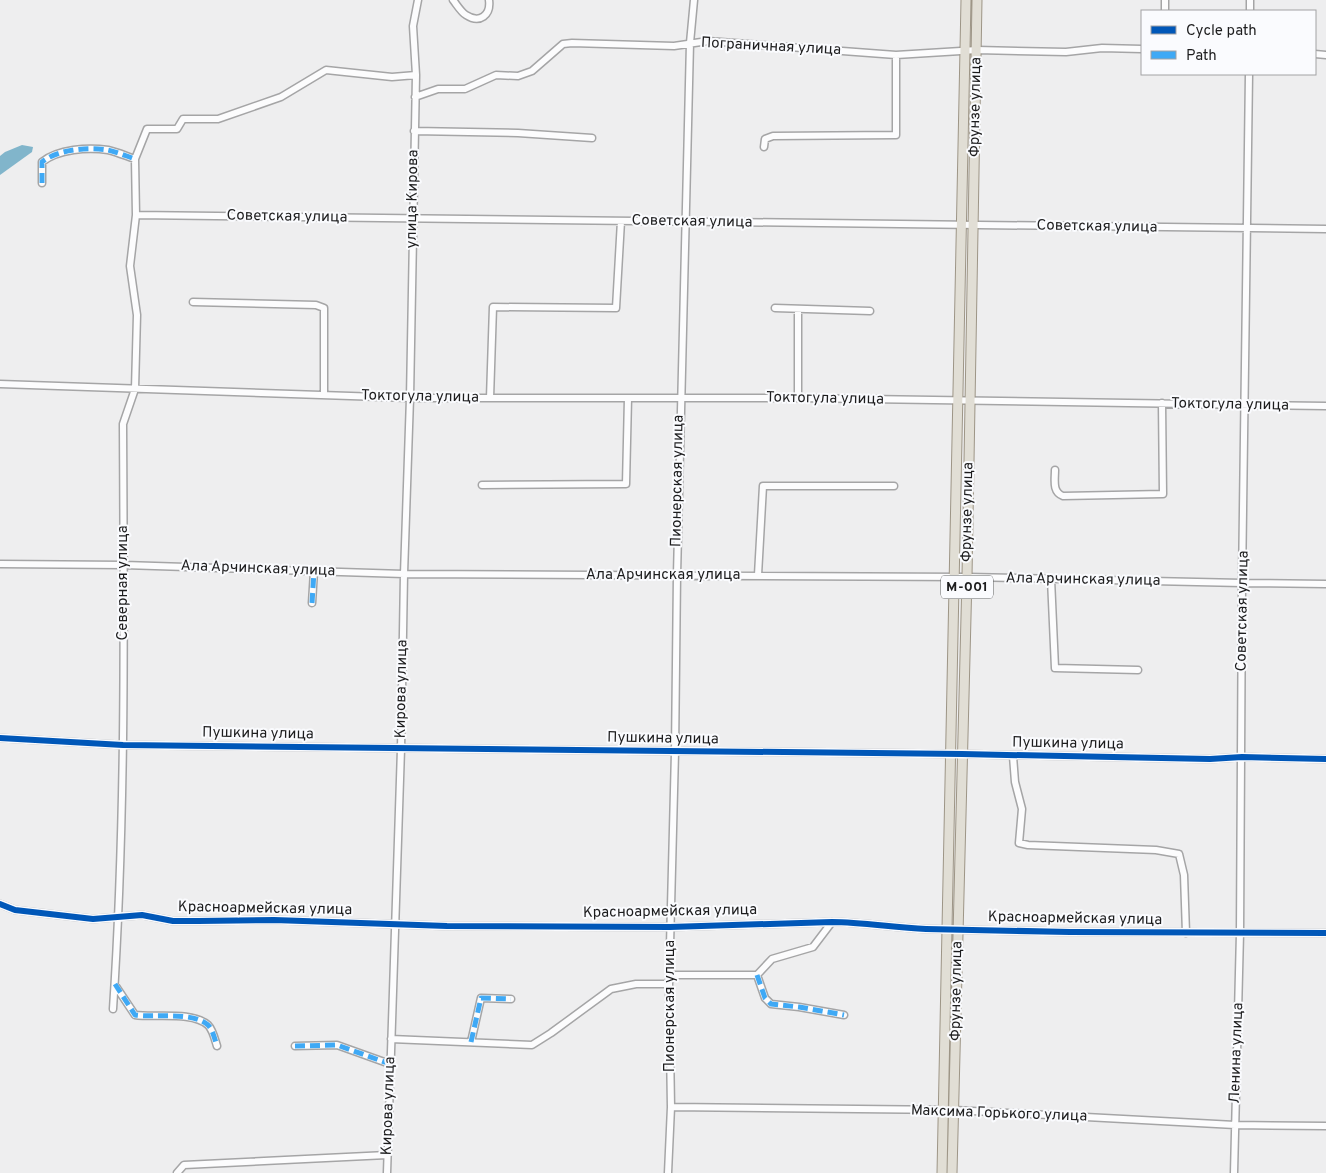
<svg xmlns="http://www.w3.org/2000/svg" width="1326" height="1173" font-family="Overpass,sans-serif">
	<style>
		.water { fill: #81b5cb }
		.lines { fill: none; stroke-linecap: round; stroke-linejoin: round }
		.minor-casing { stroke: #a5a5a6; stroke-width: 9 }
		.major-casing { stroke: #9d9586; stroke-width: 11 }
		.minor { stroke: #fcfcfd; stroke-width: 6 }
		.major { stroke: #e1ded5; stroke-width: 9 }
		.quiet { stroke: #3fa9f5; stroke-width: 5; stroke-dasharray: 10 5; stroke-linecap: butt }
		.cycleway-casing { stroke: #fafbfe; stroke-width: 9 }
		.cycleway { stroke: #0057b8; stroke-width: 6 }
		.labels { text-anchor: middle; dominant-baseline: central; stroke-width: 4; stroke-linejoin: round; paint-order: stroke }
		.shield { fill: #fafbfe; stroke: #5f6061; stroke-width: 1 }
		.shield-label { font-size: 14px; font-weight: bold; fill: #1d1d1e }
		.street-label { font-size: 15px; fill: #1d1d1e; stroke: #fafbfe }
	</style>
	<rect width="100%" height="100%" fill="#eeeeef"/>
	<!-- water -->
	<path class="water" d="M22,145L33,147L32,152L0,175V156L5,152Z"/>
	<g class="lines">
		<!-- minor casing -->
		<g class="minor-casing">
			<path id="minor" d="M453,0C457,5 461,12 466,15C480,24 491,15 489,0
				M1165,11V0
				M1250,11V0
				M1315,54L1326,55
				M415,97L438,89H465L496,75L518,76L532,71L563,44L572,43L674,46L708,41L896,55L977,50L1066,52L1102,48L1142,49
				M414,131L518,133L592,138
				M764,147L765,139L773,136L896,135V55
				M42,183V162C58,149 88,147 108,150C117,152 126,156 135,159
				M136,215L1326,229
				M193,302L316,305L324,308V395
				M775,308L870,311
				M798,309V398
				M0,384L410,398H798L1326,406
				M490,398L493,307L616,308L621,221
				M1055,470C1055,480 1052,492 1063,496L1163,494L1162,403
				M482,485L626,484L628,398
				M0,564L124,565L404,574L967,577L1242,583L1326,584
				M758,575L763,486H894
				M1051,579L1055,668L1138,670
				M312,603L314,571
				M0,738L123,745L962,754L1210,759L1242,757L1326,759
				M1013,756L1015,782L1022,809L1019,843L1028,845L1156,850L1179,854L1184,875L1186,933
				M0,904L15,910L93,919L142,915L173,921H198L274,920L447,926L670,927L832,922C864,922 894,928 926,929L1070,932L1326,933
				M669,975H757L772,959L813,947L832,922
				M757,975L765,998L771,1004L799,1007L844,1015
				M115,985L135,1015C155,1018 192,1011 208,1025C213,1030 215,1040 217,1046
				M113,1009C126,814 124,619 123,424L135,389L137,315L130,266L136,215L135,159L147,129H177L183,119H218L281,97L326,70L392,77L416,75
				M391,1039L532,1045L551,1033L611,989L636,984H669
				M471,1042L481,998L511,999
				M295,1046L337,1045L390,1064
				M671,1107L954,1110L1235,1125L1326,1126
				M177,1173L184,1165L387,1155
				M387,1173L401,749L404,574L410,398L416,75L413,26L418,0
				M668,1173L671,1107L669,984L675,752L677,575L690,43L694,0
				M1234,1173L1240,933L1242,583L1249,74"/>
		</g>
		<!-- major casing -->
		<g class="major-casing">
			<path id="major" d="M942,1173L966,0
				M952,1173L967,577L977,0"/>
		</g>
		<!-- minor -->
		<use href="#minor" class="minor"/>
		<!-- major -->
		<use href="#major" class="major"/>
		<!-- quiet -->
		<path class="quiet" d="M42,183V162C58,149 88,147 108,150C117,152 126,156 135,159
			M312,603L314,571
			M757,975L765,998L771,1004L799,1007L844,1015
			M115,984L135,1015C155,1018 192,1011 208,1025C213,1030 215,1040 217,1046
			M471,1042L481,998L511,999
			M295,1046L337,1045L390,1064"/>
		<!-- cycleway casing -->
		<g class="cycleway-casing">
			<path id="cycleway" d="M0,738L123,745L962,754L1210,759L1242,757L1326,759
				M0,904L15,910L93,919L142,915L173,921H198L274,920L447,926L670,927L832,922C864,922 894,928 926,929L1070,932L1326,933"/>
		</g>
		<!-- cycleway -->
		<use href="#cycleway" class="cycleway"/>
	</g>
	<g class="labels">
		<!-- shield labels -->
		<rect class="shield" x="941" y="575.5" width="52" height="23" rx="4"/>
		<g class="shield-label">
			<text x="967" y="587">M-001</text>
		</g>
		<!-- street labels -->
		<g class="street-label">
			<text transform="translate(771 47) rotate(3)">Пограничная улица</text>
			<text transform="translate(976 107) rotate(-89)">Фрунзе улица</text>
			<text transform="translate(413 199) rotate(-89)">улица Кирова</text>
			<text transform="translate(287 217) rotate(1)">Советская улица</text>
			<text transform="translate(692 222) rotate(1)">Советская улица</text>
			<text transform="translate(1097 227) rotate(1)">Советская улица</text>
			<text transform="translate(420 397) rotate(1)">Токтогула улица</text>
			<text transform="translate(825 399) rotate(1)">Токтогула улица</text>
			<text transform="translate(1230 405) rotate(1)">Токтогула улица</text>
			<text transform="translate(678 481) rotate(-89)">Пионерская улица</text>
			<text transform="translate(968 512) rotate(-89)">Фрунзе улица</text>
			<text transform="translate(258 569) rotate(2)">Ала Арчинская улица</text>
			<text x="663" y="575">Ала Арчинская улица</text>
			<text transform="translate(1083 580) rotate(1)">Ала Арчинская улица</text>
			<text transform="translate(123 583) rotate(-90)">Северная улица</text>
			<text transform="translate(1243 611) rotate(-89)">Советская улица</text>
			<text transform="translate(402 689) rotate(-89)">Кирова улица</text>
			<text transform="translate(258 734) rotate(1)">Пушкина улица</text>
			<text transform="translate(663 739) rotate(1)">Пушкина улица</text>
			<text transform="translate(1068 744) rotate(1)">Пушкина улица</text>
			<text transform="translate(265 909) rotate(1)">Красноармейская улица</text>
			<text transform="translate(670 912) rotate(-1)">Красноармейская улица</text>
			<text transform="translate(1075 919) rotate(1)">Красноармейская улица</text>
			<text transform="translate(957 991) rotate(-89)">Фрунзе улица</text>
			<text transform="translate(670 1006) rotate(-90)">Пионерская улица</text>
			<text transform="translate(1237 1053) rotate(-88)">Ленина улица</text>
			<text transform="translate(389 1106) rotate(-88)">Кирова улица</text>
			<text transform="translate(999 1114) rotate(2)">Максима Горького улица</text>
		</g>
	</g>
	<!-- legend -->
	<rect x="1141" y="10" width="175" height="65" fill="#fafbfe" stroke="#a2a2a4"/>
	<rect x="1151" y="26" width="25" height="8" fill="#0057b8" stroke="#a2a2a4"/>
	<text x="1186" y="35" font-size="15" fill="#1d1d1e">Cycle path</text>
	<rect x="1151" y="51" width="25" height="8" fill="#3fa9f5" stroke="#a2a2a4"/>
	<text x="1186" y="60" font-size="15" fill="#1d1d1e">Path</text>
</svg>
